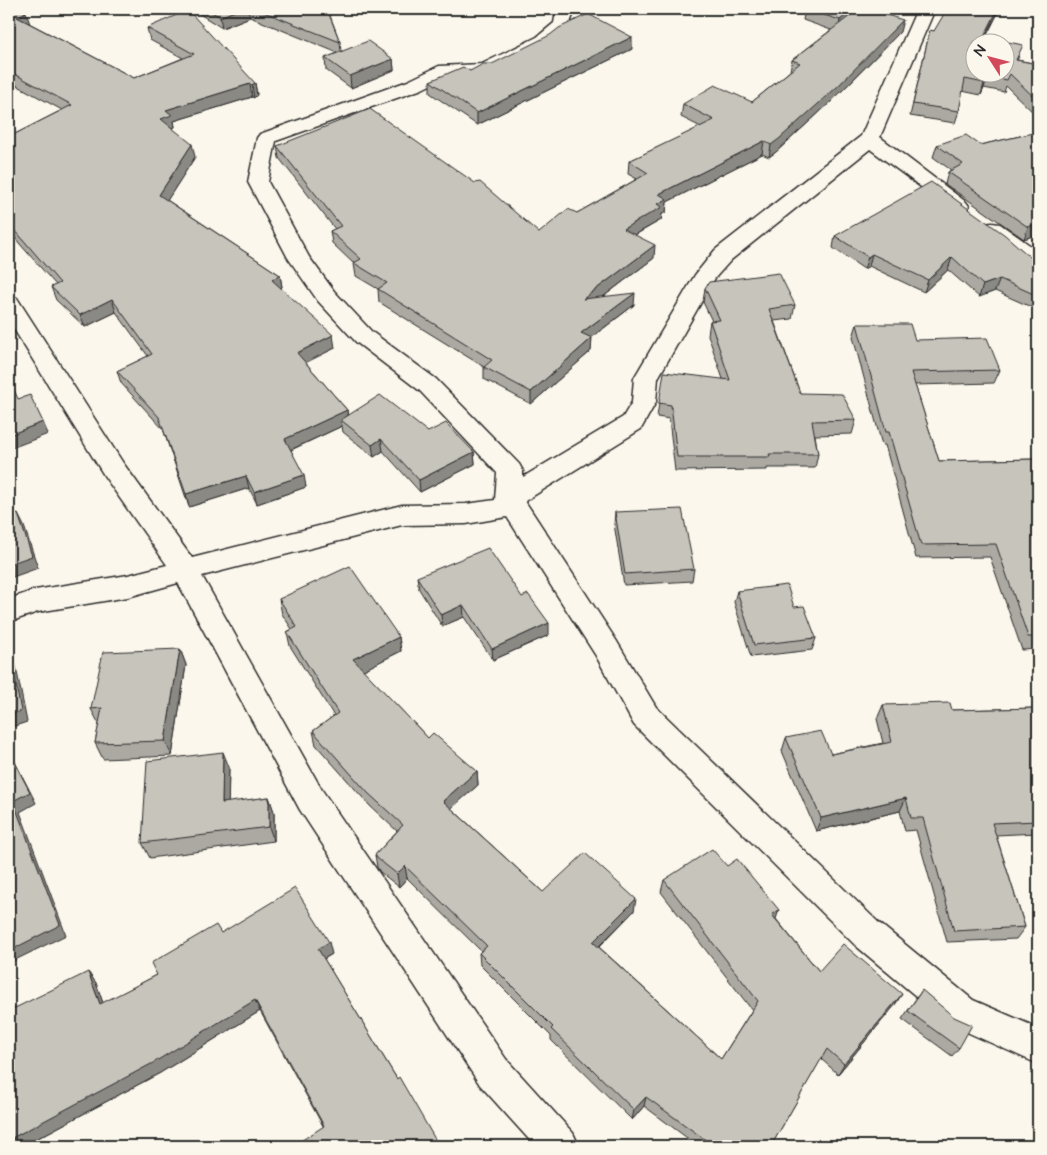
<svg xmlns="http://www.w3.org/2000/svg" width="1047" height="1155" font-family="'Architects Daughter',sans-serif">
	<style>
		.lines { fill: none; stroke-linecap: round; stroke-linejoin: round }
		.street-casing { stroke: #2b2b2b; stroke-width: 3 }
		.street { fill: #fbf7ec; fill-rule: evenodd }
		.wall { fill: #aba9a2; stroke: #2b2b2b }
		.shaded-wall { fill: #8b8984; stroke: #2b2b2b }
		.building { fill: #c7c4bc; stroke: #2b2b2b; fill-rule: evenodd }
	</style>
	<rect width="100%" height="100%" fill="#fbf7ec"/>
	<filter id="ink" filterUnits="userSpaceOnUse"><feTurbulence type="fractalNoise" baseFrequency=".02" numOctaves="2"/><feDisplacementMap in="SourceGraphic" scale="10" xChannelSelector="R" yChannelSelector="G"/><feConvolveMatrix kernelMatrix="1 2 1 2 8 2 1 2 1" color-interpolation-filters="sRGB"/></filter>
	<g filter="url(#ink)">
		<g class="lines">
			<!-- street casing -->
			<g class="street-casing">
				<path id="street" d="M555,9H572L574,12L568,29L549,45L491,74L448,76L422,89L276,141L268,182L309,257L334,291L372,332L436,379L519,464L523,471V477L623,417L632,402L634,378L695,275L715,250L861,136L917,9H935L880,137L966,202L969,206L966,210L959,212L952,210L870,149L731,260L715,278L658,378L656,402L641,429L525,501L616,640L656,707L879,923L973,1000L1038,1028V1064L949,1024L855,945L634,725L596,656L507,517L466,524L402,525L202,576L322,790L506,1059L573,1133L579,1146H535L480,1085L300,810L178,583L128,597L38,612L9,622V599L35,590L128,575L167,565L105,477L9,321V296L17,298L123,463L192,558L402,505L466,504L495,500L497,473L420,391L356,342L318,301L288,258L248,182L257,138L260,134L408,81L439,66L482,64L537,37L554,23L556,12Z
					M992,223L1000,224L1038,251V268L1030,266L984,234L981,229L984,224Z"/>
			</g>
			<!-- street -->
			<use href="#street" class="street"/>
		</g>
		<!-- wall -->
		<path class="wall" d="M9,9L29,23L134,78L183,58L150,40L147,28L255,83L257,95L254,98L252,97L174,121L175,127L172,128L195,157L167,200L280,275L282,287L281,288L335,348L305,362L347,410L348,415L428,432L474,452L475,464L420,492L383,451L374,457L343,432L342,426L291,450L306,487L257,504L249,488L189,507L163,429L121,383L117,371L148,356L116,312L85,327L56,300L51,287L56,285L19,243L9,229V137L62,110L9,81Z
			M193,9H339L329,13L340,42L341,51L393,59L394,70L351,88L326,70L325,58L338,53L250,17L222,28L193,10Z
			M805,9L900,32L834,99L776,152L769,157L762,154L667,202L666,212L662,214L661,220L635,235L654,258L603,297L634,305L591,338V351L531,404L484,379V367L379,302L378,289L356,276L354,264L332,243L330,231L335,229L279,158L277,146L539,233L577,213L637,179L628,174L629,161L701,127L681,117L683,104L752,102L790,71L792,60L831,30L803,20Z
			M1000,9L986,37L1019,57L1017,60L1038,64V117L1006,86L1004,92L984,88L981,95L962,91L959,111L955,123L910,116L930,30L934,31Z
			M632,49L477,125L430,93V81L470,71Z
			M1038,132V234L1024,239L945,184L948,172L951,170L933,157L937,145H980Z
			M835,236L1038,264V310L995,291L979,297L948,270L924,292L869,266L864,269L833,248Z
			M705,288L795,305L792,319L774,321L800,393L856,420L852,434L815,435L818,454L815,468H767V470L675,471L669,419L657,417L659,403L723,379L708,335L710,321H712L703,302Z
			M857,324L915,340L1000,370L994,383L915,385L939,461L1038,459V649L1022,650L990,557L916,558L885,445H882L853,337Z
			M615,512L694,569L692,581L624,585L614,524Z
			M417,577L522,597L549,635L493,660L464,617L442,626L419,589Z
			M737,591L794,607L816,638L812,650L751,657L734,602Z
			M279,599L399,637L401,651L363,670L428,738L477,771L478,785L451,808L543,892L634,911L599,947L721,1059L752,1010L661,892L664,880L727,866L776,919L819,971L895,1005L838,1074L821,1059L771,1146H698L644,1106L632,1120L551,1040V1036L480,965L479,953L481,951L407,878L399,887L380,872L377,867L375,855L397,831L370,806L316,745L313,731L334,716L290,646L287,632L292,629L282,614Z
			M180,649L186,665L172,756L103,759L95,743L99,724L91,709Z
			M883,705L952,710L1038,708V833L996,835L1025,927L1016,939L947,942L916,830L905,831L900,811L816,831L782,751L786,738L831,754L883,743L877,719Z
			M229,767L228,803L269,797L274,812V841L150,858L142,843Z
			M221,933L332,954L324,959L397,1079L323,1126L260,1011L160,1073L23,1146H22L12,1138L88,972L96,983L103,1003L157,975Z
			M922,990L959,1048L952,1056L902,1019Z"/>
		<!-- shaded-wall -->
		<path class="shaded-wall" d="M239,9H248L250,17L222,28L220,17Z
			M325,9H339L326,14Z
			M854,9H866L838,32L840,20Z
			M998,9H1000L983,42L984,37Z
			M26,12L30,24L17,17Z
			M903,20L900,32L834,99L776,152L769,157L771,145Z
			M632,37V49L477,125V113Z
			M393,59L394,70L351,88L350,76Z
			M988,76L984,88L981,95L984,83Z
			M255,83L257,95L254,98L252,85Z
			M250,84L252,97L174,121L175,127L164,132L161,119L166,110Z
			M764,141L762,154L667,202L666,212L662,214L661,220L622,242L623,229L659,194Z
			M192,144L195,157L163,207L159,195Z
			M1038,223V234L1024,239L1028,227Z
			M655,245L654,258L583,312V299Z
			M872,254L869,266L864,269L868,257Z
			M952,257L948,270L924,292L928,280Z
			M280,275L282,287L274,292L272,280Z
			M1000,279L995,291L979,297L983,285Z
			M635,293L634,305L580,346L581,333Z
			M112,299L116,312L85,327L80,315Z
			M333,335L335,348L299,366L297,353Z
			M592,338L591,351L531,404V392Z
			M347,410L349,423L341,420L342,426L288,451L285,439Z
			M43,422L48,434L9,449V435Z
			M381,439L383,451L374,457L372,445Z
			M474,452L475,464L420,492L419,480Z
			M304,475L306,487L257,504L254,492Z
			M246,476L249,488L189,507L186,494Z
			M18,514L24,526L38,568L10,578L9,575V564Z
			M463,605L464,617L442,626L441,615Z
			M549,623V635L493,660L492,649Z
			M399,637L401,651L356,674L353,659Z
			M9,641L12,647L27,722L9,728Z
			M180,649L186,665L172,756L165,741Z
			M9,750L36,803L20,812L66,935L9,963L13,801Z
			M223,752L229,767L228,818L222,803Z
			M477,771L478,785L445,814L443,801Z
			M269,797L274,812V841L269,827Z
			M906,798L900,811L816,831L821,818Z
			M405,866L407,878L399,887L397,874Z
			M636,899L634,911L592,953L593,942Z
			M779,910L775,922L772,915Z
			M329,942L332,954L322,960L318,949Z
			M88,972L96,983L107,1015L100,1004Z
			M902,994L895,1005L838,1074L844,1064Z
			M255,1000L260,1011L160,1073L23,1146H22L12,1138Z
			M646,1097L644,1106L632,1120L634,1110Z"/>
		<!-- building -->
		<path class="building" d="M9,9H18L26,12L17,17L134,78L194,54L147,28L188,10L255,83L252,85L250,84L166,110L172,115L161,119L192,144L159,195L280,275L272,280L333,335L297,353L347,410L285,439L304,475L254,492L246,476L186,494L159,417L117,371L152,354L112,299L80,315L51,287L60,283L9,223V137L72,105L9,71Z
			M207,9H239L220,17Z
			M256,9H327L340,42Z
			M805,9H854L840,20Z
			M859,9H867L903,20L837,87L779,139L771,145L764,141L659,194L667,199L658,204L662,207L623,229L655,245L583,299L635,293L581,333L592,338L531,392L484,367L492,360L378,289L387,283L354,263L361,259L330,231L341,226L277,146L370,109L475,183L480,182L539,233L568,209L577,213L648,173L629,161L714,120L683,104L715,85L752,102L800,63L792,60Z
			M947,9H998L984,37L1023,45L1016,60L1038,64V101L1010,74L1007,80L988,76L984,83L965,79L959,111L913,104L930,30L934,31ZM974,42H1004V72H974Z
			M588,14L632,37L477,113L430,81L463,67L470,71L483,64H492L550,35L559,28Z
			M368,41L393,59L350,76L325,58Z
			M1038,132V223L1028,227L948,172L963,164L937,145L966,135L980,145Z
			M931,182L1005,235L1038,264V296L1000,279L983,285L952,257L928,280L872,254L868,257L835,236Z
			M779,273L795,305L769,309L800,393L842,394L856,420L812,421L818,454H769L770,457H677L671,405L659,403L664,372L730,380L710,321L720,320L705,288L709,282Z
			M857,324H910L915,340L987,338L1000,370L911,372L939,461L1038,459V637H1028L996,544L921,545L889,432H886Z
			M9,378L18,399L30,395L43,422L9,435Z
			M380,395L428,432L446,423L474,452L419,480L381,439L372,445L341,420Z
			M682,509L694,569L625,574L615,512Z
			M18,514L32,556L9,564V517Z
			M488,548L522,597L528,594L549,623L492,649L463,605L441,615L417,577Z
			M350,566L399,637L353,659L428,738L433,733L477,771L443,801L543,892L585,853L636,899L593,942L721,1059L758,1001L664,880L712,849L727,866L737,859L779,910L772,915L819,971L843,944L902,994L844,1064L827,1049L771,1146H714L646,1097L634,1110L551,1029L553,1027L479,953L487,946L405,866L397,874L378,859L375,855L403,825L368,793L313,731L338,713L287,632L297,627L279,599Z
			M787,585L794,607L804,606L816,638L754,645L737,591Z
			M180,649L165,741L95,743L102,708L91,709L103,652Z
			M9,650L21,711L9,715Z
			M950,703L952,710L1038,708V821L992,823L1025,927L954,931L923,818H911L906,798L821,818L786,738L821,731L831,754L892,742L883,705Z
			M9,752L30,792L13,801L60,925L9,951Z
			M223,752L222,803L269,797V827L142,843L147,761Z
			M295,888L329,942L318,949L397,1079L399,1077L439,1146H293L324,1126L255,1000L153,1063L12,1138L9,1126V1011L88,972L100,1004L157,975L151,963L216,925L221,933Z
			M922,990L954,1017L972,1025L959,1048L908,1011Z"/>
	</g>
	<!-- margin -->
	<rect width="1047" height="1155" fill="none" stroke="#fbf7ec" stroke-width="30"/>
	<rect x="15" y="15" width="1017" height="1125" fill="none" stroke="#2b2b2b" stroke-width="2" filter="url(#ink)"/>
	<!-- north arrow -->
	<g transform="translate(990 58) rotate(306)"><circle r="24" fill="#fbf7ec" stroke="#a8a59f"/>
	<path d="M0-4L9 19L0 12L-9 19Z" fill="#d1495b"/>
	<text y="-8" font-size="14" font-weight="bold" text-anchor="middle" fill="#2b2b2b">N</text>
	</g>
</svg>
